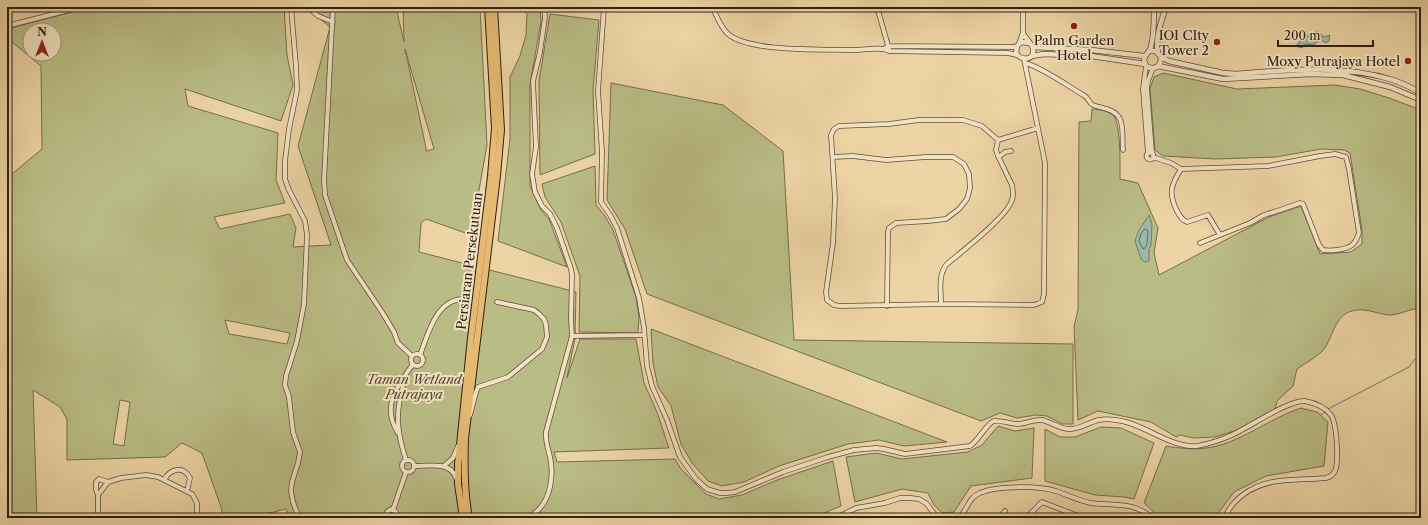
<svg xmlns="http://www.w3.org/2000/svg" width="1428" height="525" font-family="'Libre Caslon Text',serif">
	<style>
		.green { fill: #babc85; stroke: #746e4d; fill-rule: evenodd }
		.water { fill: #9ab8a3; stroke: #6f7b6a }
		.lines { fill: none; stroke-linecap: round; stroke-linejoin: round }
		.shore { stroke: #646c5c; stroke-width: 1 }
		.stream { stroke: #6f7b6a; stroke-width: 1 }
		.minor-tunnel { stroke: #c7b087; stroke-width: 4; stroke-dasharray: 4 2; stroke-linecap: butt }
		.minor-casing { stroke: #5e4d39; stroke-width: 5.5 }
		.tertiary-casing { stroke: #5e4d39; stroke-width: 6 }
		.primary-casing { stroke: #2f2015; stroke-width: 8 }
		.minor { stroke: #f3e3c4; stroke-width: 4 }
		.tertiary { stroke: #f3e3c4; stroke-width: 4.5 }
		.primary { stroke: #e6ba72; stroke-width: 6 }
		.poi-dot { fill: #8f2418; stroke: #f3e3c4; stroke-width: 1.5 }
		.labels { text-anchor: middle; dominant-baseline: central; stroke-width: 4; stroke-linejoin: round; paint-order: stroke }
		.poi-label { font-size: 13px; fill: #2f2015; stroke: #f3e3c4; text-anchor: end }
		.street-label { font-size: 13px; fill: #2f2015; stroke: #f3e3c4 }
		.park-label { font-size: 13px; font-style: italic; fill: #524731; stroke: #f3e3c4 }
	</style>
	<rect width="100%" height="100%" fill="#edd4a4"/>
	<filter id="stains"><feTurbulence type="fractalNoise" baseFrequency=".005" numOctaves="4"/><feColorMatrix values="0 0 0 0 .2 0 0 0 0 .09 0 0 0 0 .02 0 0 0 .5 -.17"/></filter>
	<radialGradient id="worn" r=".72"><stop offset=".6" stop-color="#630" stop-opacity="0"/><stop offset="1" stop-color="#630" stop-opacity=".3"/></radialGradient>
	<!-- green -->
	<path class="green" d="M91,7H251L246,8L248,12L266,7H284L287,55L293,85L281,121L185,89L188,106L278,133L276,180L285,203L214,217L220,229L290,214L296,228L293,247L331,245L298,146L330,27L305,7H396L404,42L403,7H480L487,145L471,235L426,219L421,223L419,252L576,292L575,339L567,378L580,339H636L644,383L657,412L669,448L554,452L557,462L675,459L681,469L706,494L719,499L742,495L777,480L833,461L841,506L812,518H290L286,509L250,518H221L222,510L202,453L182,443L165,457L67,460V419L60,407L33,390L37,518H7V178L42,149L41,66L12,42L7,43V29ZM30,30H54V54H30ZM405,49L434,149L426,151V148ZM225,320L290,333L287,344L229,334ZM120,400L130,402L124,446L113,444Z
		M520,7H540L541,21L530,85V186L541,210L549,219L567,267L498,241L510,139V77L520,56L526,35L527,14Z
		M550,14L599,20L593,90L595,154L540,175L539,81Z
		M1163,73L1237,89L1335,85L1360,89L1389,98L1421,110V309C1409,308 1401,315 1389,315C1377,314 1364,307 1352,311C1335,315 1333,337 1324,349C1319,356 1304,364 1297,369L1293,386L1277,401L1275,410L1234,431L1215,437L1193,438L1180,435L1176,437L1151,422L1098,411L1078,420L1074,327L1078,309L1079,122L1091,121L1092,109C1099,110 1107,110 1113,115C1121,122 1120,167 1120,179L1138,183L1158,228L1154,253L1159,275L1269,217L1301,206L1320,254L1351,252L1362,244V230L1350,153L1344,150L1321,149L1276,157L1215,159L1163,156L1155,150L1150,89L1154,77Z
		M611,83L723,105L783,151L794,340L1073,344V424H1062L1047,416L1036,415L1017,418L1000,413L981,421L647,294L625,229L607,200Z
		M595,166L596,205L605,216L613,230L636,297L639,317L638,333L579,332L580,276L561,222L545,197L542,184Z
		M651,329L947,442L904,446L879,440L848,444L779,466L744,482L722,486L708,481L692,463L681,444L671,406L658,387L653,363Z
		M1301,408L1317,412L1328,422L1324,466L1266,476L1234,492L1219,512L1218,518H1160L1144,503L1166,446L1171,447C1182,448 1195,450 1206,448C1237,445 1270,418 1301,408Z
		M998,426L1015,431L1034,428L1032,478L971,486L954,512L942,513L934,505L928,493L902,489L855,502L846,457L876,453L902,459L968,452L982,445Z
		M1101,427L1121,428L1154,443L1134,499L1124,497L1095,495L1045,481V429L1060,437H1075Z"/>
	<!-- water -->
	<path class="water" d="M1316,32H1319L1324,37L1330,35L1329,41L1326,43L1322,41L1317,42L1314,45L1305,44L1302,48L1298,47L1297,44L1302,40V37Z
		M1149,215L1152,224L1151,246L1149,248V261L1145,262L1141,259L1135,241L1139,230Z"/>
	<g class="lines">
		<!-- shore -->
		<path class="shore" d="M1145,229L1148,231L1147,244L1145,248L1143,249L1139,241L1141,234Z"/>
		<!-- stream -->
		<path class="stream" d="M1328,409L1409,367L1415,359
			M1321,415L1326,411"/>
		<!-- minor-tunnel -->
		<path class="minor-tunnel" d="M464,299L497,302"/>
		<!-- minor casing -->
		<g class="minor-casing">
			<path id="minor" d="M291,7L296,66L297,90L289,129L285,161V179L289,190L305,221L307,235L304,304L297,341L286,376L285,385L289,397L293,432L300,452L298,463L292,482L291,491L293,502L299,518
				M308,7L318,16L333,22
				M333,7L324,180L325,195L347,260L382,312L394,332L398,343L412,356
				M604,7L598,91L602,152L601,202L610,215L617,228L639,298L644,328L647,366L652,386L667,420L680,457L696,479L707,489L720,493H727L735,492L783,472L828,457L854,450L876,448L884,449L905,454L970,446C978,441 988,422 994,421C1002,420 1010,424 1018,424C1026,424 1034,419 1042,420C1051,422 1058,428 1068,429C1079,430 1089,422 1099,420C1108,418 1118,420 1126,422C1149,428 1173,448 1197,446C1208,444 1221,440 1232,435C1248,428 1290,399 1305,401C1315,403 1325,407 1331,415C1337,424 1339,462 1335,471C1333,475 1330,477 1326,478C1297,481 1269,476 1244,494C1235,501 1229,507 1225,518
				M712,7C717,16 720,26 727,33C747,53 828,49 856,50C866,50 880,46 889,51L1008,53L1017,55
				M877,7L889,49
				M7,26L81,7
				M885,48L889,46L1016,47
				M1025,63C1040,66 1071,88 1085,96C1089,99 1089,103 1093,105C1103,109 1114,108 1120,119C1124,128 1122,141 1123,150
				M1146,66L1143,89L1148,153
				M998,140L982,126L963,120H919L889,124L839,126L834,129L831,135L835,198L833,243L826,292L827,300L834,305L840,306L941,304L1034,305L1042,302L1044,294L1045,163L1024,59
				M998,140L1038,128
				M1146.5 156a3.5 3.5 0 1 1 7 0a3.5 3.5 0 1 1-7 0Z
				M1152,153L1147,88L1148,81L1153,68
				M833,157L853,156L886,160L926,157H953L964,164L969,174L970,188L967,199L959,209L946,219L928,221L896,223L889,228L888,232L887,306
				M999,157L1005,152L1011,151
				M1153,157L1171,163L1181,169L1268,166L1320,156L1335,154L1346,157L1349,169L1359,233C1357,238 1356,242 1352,245C1346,250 1331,251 1323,250L1319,245L1303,204L1300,203L1280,210L1264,215L1250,223L1200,243
				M1181,169C1171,185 1168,193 1177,211C1179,215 1182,220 1187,222L1208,215L1220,235
				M941,304C941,291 938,276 946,265C961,252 1007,217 1012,200C1014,195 1013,190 1012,185L998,156L996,150L998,140
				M572,336L644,335
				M411 360a6 6 0 1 1 12 0a6 6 0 1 1-12 0Z
				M420,355C428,334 436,299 464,299
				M470,415L476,392L478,387L508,377L542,349L547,337L546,325L544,319L539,314L534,310L497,302
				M398,433C381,406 397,387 413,364
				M402 466a6 6 0 1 1 12 0a6 6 0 1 1-12 0Z
				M406,460C402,448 399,436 398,423C397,407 402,390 406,374
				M414,466C428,466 451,461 456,478
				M444,466L453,458L458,446
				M164,480C170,469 183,465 190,478L187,491
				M98,495L96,490V482L99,479L108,482
				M393,510L406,472
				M393,510L396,512V518
				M98,518V495L108,482L121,478L146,475L158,477L192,494L197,503V518
				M388,518L387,512L391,509L393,510
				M528,518C532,515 537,512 540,508C550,497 553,478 551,463C550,452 545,444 546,432L572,336L571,319L572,275L571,269L557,228L550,214L542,206L535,192L532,174L536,147L533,81L540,52L545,18L544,7
				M836,518L856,508L885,503L900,498H910L919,499L927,504L937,518
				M959,518C967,510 969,497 980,493C997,485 1039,486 1056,491C1068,495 1079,501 1091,503C1113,506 1134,501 1152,518
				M999,518L1005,511
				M1026,518L1042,502L1081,517L1088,518"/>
		</g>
		<!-- tertiary casing -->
		<g class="tertiary-casing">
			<path id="tertiary" d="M1023,33C1025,38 1033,45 1033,49C1035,61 1021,61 1016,53L1017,46L1022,42L1029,43
				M1019,44L1023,33V7
				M1033,47L1091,50L1144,56
				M1149,51H1156L1161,57L1160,64C1156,69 1151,69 1146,66L1144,59C1145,55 1147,54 1149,51C1154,44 1154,16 1154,7
				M1158,53C1155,37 1161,22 1166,7
				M1032,56L1044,54L1091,56L1145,64
				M1161,57L1169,61L1223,73L1236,74C1288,70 1342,64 1393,80C1402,83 1412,88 1421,93
				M1158,66L1223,79L1311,74L1343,75L1390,87L1421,100"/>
		</g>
		<!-- primary casing -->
		<g class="primary-casing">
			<path id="primary" d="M463,518L458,484V464L471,338L491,176L495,128L488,7
				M469,518C464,492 464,466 465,439L497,176L501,130L494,7"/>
		</g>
		<!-- minor -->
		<use href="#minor" class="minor"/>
		<!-- tertiary -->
		<use href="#tertiary" class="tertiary"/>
		<!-- primary -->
		<use href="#primary" class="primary"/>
	</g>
	<!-- markers -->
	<g class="poi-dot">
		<circle cx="1074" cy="26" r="4"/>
		<circle cx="1217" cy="42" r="4"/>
		<circle cx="1408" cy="61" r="4"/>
	</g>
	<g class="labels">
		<!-- poi labels -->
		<g class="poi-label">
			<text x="1209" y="35">IOI CIty<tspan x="1209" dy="15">Tower 2</tspan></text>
			<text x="1074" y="40" text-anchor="middle">Palm Garden<tspan x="1074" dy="15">Hotel</tspan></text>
			<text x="1400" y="61">Moxy Putrajaya Hotel</text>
		</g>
		<!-- street labels -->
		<g class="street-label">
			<text transform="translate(469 261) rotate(-83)">Persiaran Persekutuan</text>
		</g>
		<!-- park labels -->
		<g class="park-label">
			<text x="414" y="379">Taman Wetland<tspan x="414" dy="15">Putrajaya</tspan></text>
		</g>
	</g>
	<!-- margin -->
	<rect width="1428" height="525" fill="none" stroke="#edd4a4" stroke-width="24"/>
	<rect x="8" y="8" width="1412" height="509" fill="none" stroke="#2f2015" stroke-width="2"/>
	<rect x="12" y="12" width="1404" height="501" fill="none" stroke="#2f2015"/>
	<!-- north arrow -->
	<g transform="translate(42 42)"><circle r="19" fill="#f3e3c4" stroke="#a5957e"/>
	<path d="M0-3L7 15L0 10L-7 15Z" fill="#8f2418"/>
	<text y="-6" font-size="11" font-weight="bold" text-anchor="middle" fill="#2f2015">N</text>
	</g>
	<!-- scale -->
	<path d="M1278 40v6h95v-6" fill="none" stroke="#2f2015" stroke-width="2"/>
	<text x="1284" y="40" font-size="12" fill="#2f2015" stroke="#f3e3c4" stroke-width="3" paint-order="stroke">200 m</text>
	<rect width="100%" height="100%" filter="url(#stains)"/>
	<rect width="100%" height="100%" fill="url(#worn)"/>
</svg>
